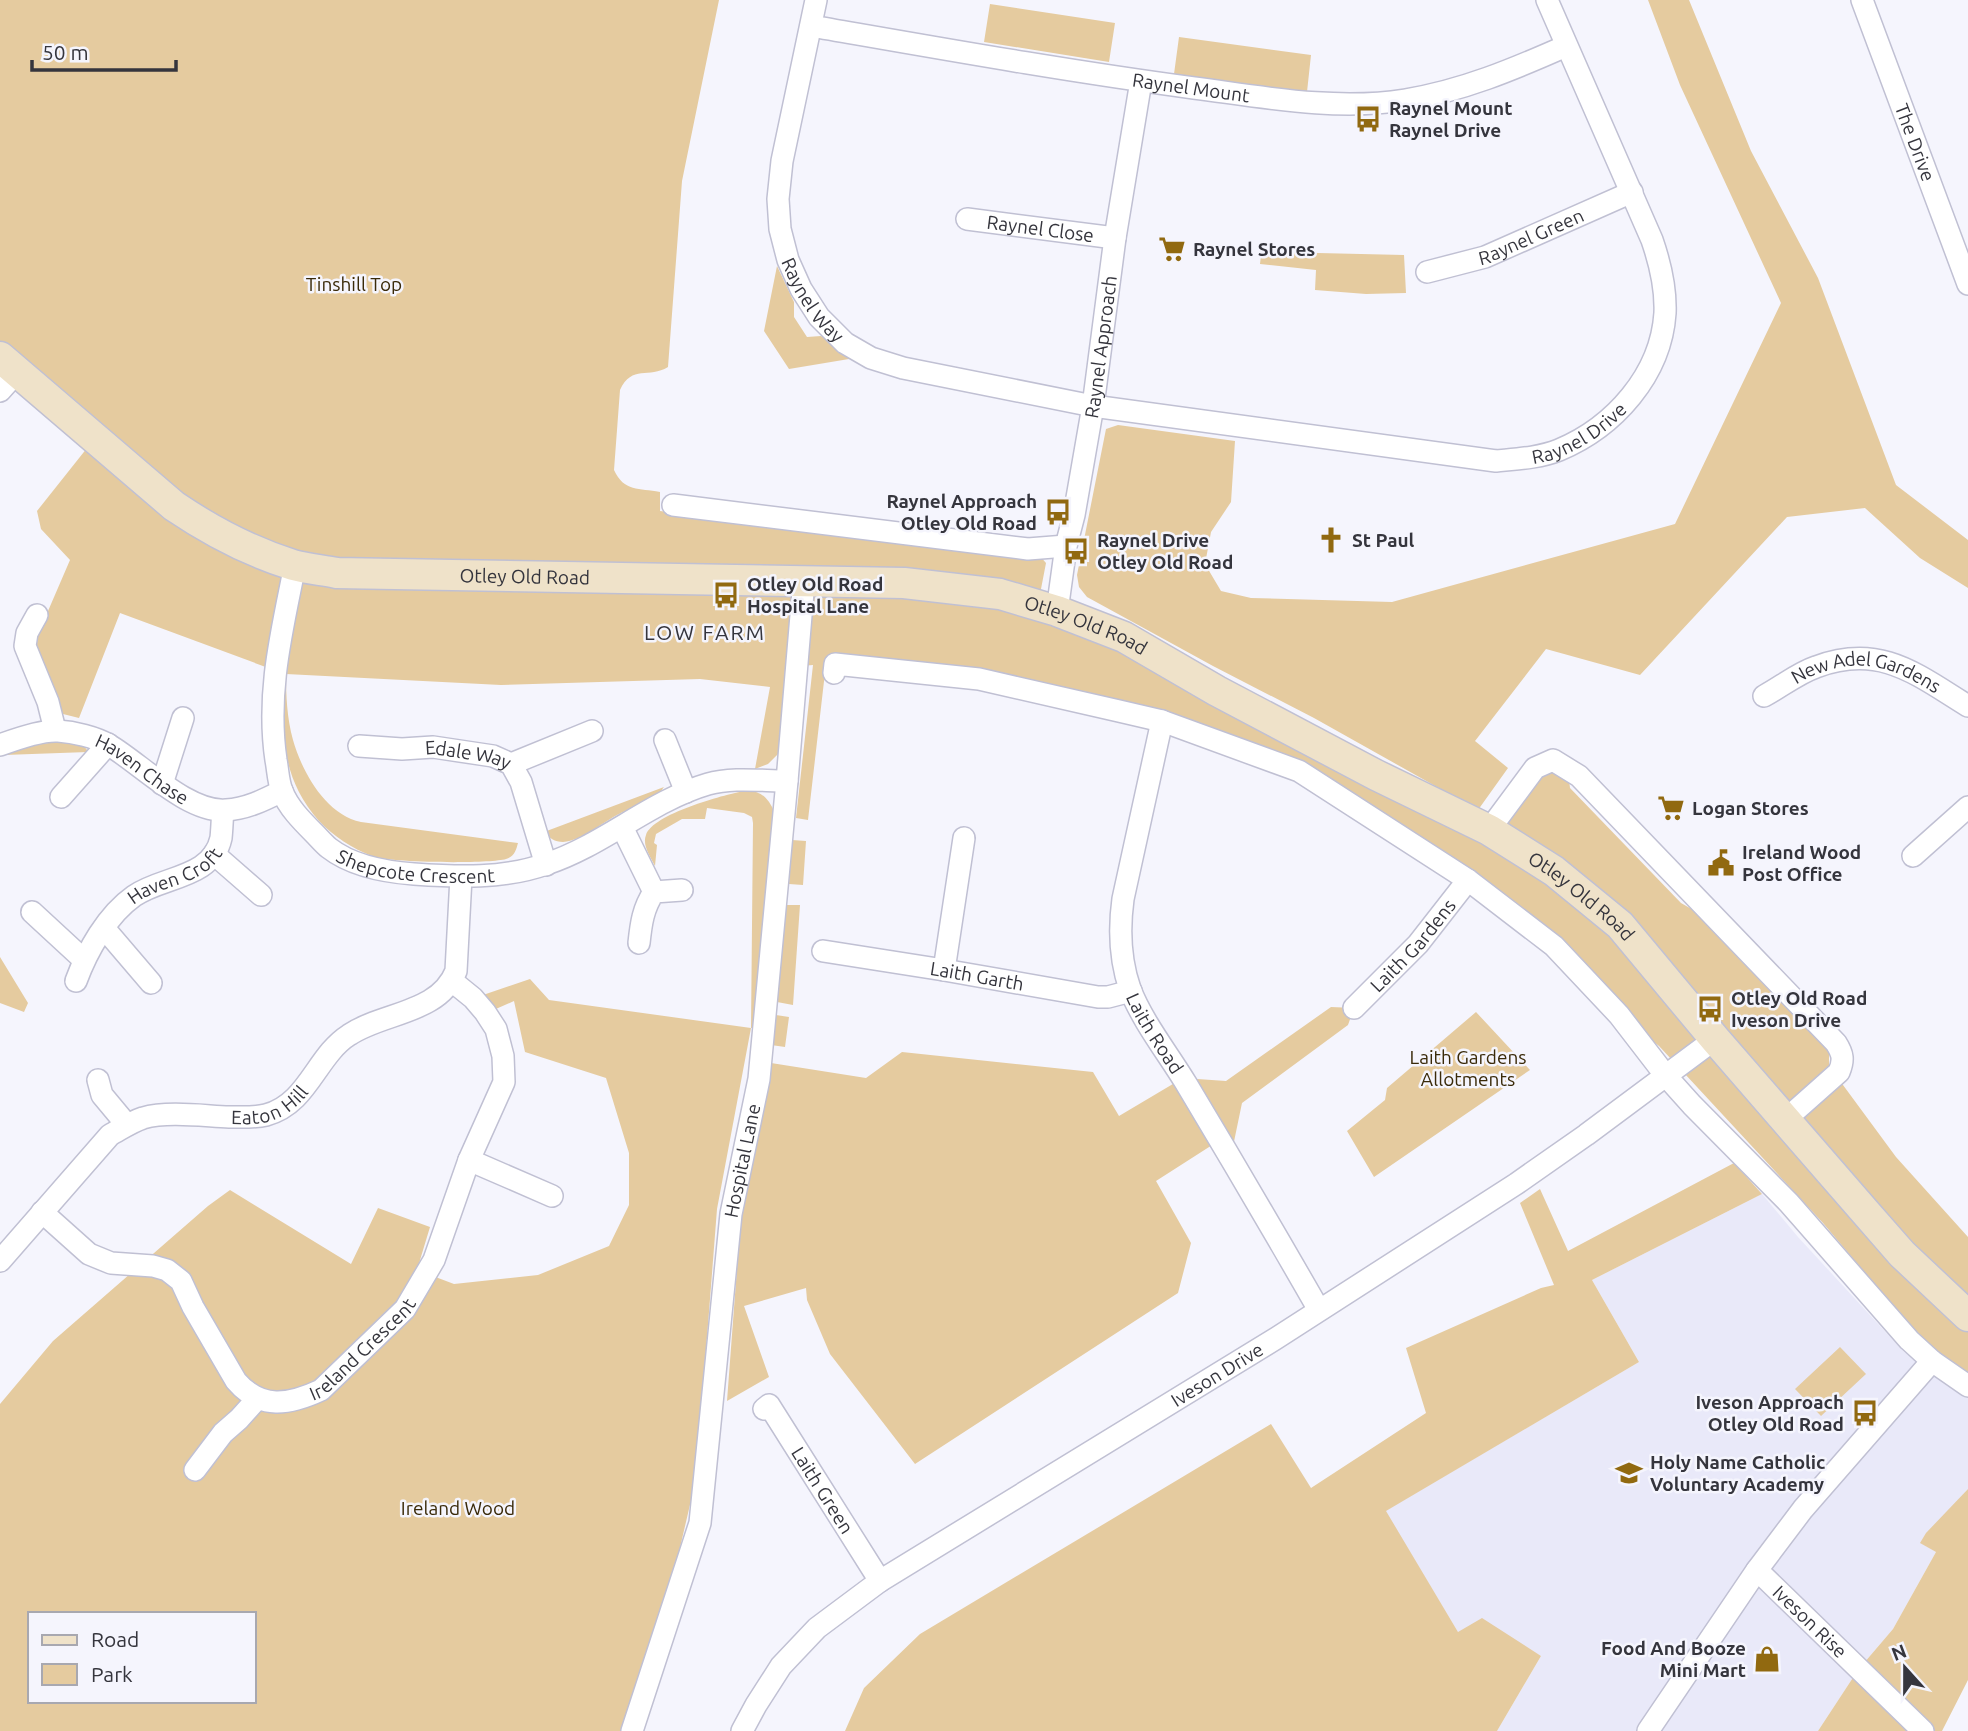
<svg xmlns="http://www.w3.org/2000/svg" width="1968" height="1731" font-family="Ubuntu,sans-serif">
	<style>
		.built { fill: #e9e9f9 }
		.green { fill: #e5cb9f; fill-rule: evenodd }
		.lines { fill: none; stroke-linecap: round; stroke-linejoin: round }
		.street-casing { stroke: #c0c0d3; stroke-width: 24 }
		.secondary-casing { stroke: #c0c0d3; stroke-width: 33 }
		.street { stroke: #fff; stroke-width: 21 }
		.secondary { stroke: #efe2c9; stroke-width: 30 }
		.labels { text-anchor: middle; dominant-baseline: central; stroke-width: 5; stroke-linejoin: round; paint-order: stroke }
		.street-label { font-size: 19px; fill: #35353d; stroke: #f5f5fd }
		.poi-label { font-size: 19px; font-weight: bold; fill: #35353d; stroke: #f5f5fd; text-anchor: start }
		.park-label { font-size: 19px; fill: #3a2a09; stroke: #f5f5fd }
		.neighbourhood-label { font-size: 21px; letter-spacing: 2px; fill: #35353d; stroke: #f5f5fd }
	</style>
	<rect width="100%" height="100%" fill="#f5f5fd"/>
	<!-- built -->
	<path class="built" d="M1762,1194L1798,1237L1904,1352L1968,1395V1489L1921,1543L1936,1552L1893,1629L1858,1670L1818,1731H1497L1541,1656L1458,1632L1385,1511L1639,1362L1592,1280Z"/>
	<!-- green -->
	<path class="green" d="M0,0H719L682,181L668,367C649,379 632,364 620,390L614,470C624,492 639,488 660,492V511L973,551L1039,555L1046,563L1036,615L1093,635L1490,846L1540,775L1554,772L1569,780L1570,788L1681,903L1702,915L1822,1041L1829,1053V1066L1896,1157L1968,1237V1374L1925,1344L1823,1223L1659,1046L1619,1015L1554,946L1299,771L979,679L826,664L808,820L796,818L813,665L789,667L779,753L768,764L755,769L770,687L700,679L501,685L286,674C286,696 287,718 293,740C302,772 326,815 361,822L518,843C516,850 515,856 506,859C489,864 389,863 372,856C353,849 333,836 319,821C279,776 282,728 282,673L120,613L79,718L51,711L25,646L45,618L70,560L41,529L37,511L95,438L17,372L0,391Z
		M1648,0H1689L1751,151L1818,278L1896,485L1968,540V588L1920,558L1865,508L1787,517L1640,675L1546,649L1475,741L1508,768L1478,810L1314,718L1213,666L1087,597L1079,587L1077,575L1106,429L1118,425L1235,441L1231,502L1211,532L1205,564L1221,591L1251,598L1392,602L1675,524L1781,303L1680,85Z
		M990,4L1115,23L1109,62L984,42Z
		M1179,37L1311,55L1307,92L1276,89L1174,74Z
		M1262,247L1318,253L1404,255L1406,293L1366,294L1315,290L1316,270L1260,264Z
		M777,266L794,302V317L807,337L821,336L855,358L789,369L764,331Z
		M58,742C68,743 84,741 88,752L4,755L30,745Z
		M664,787C661,791 661,792 657,795C645,804 630,808 617,815C600,824 583,840 563,842C555,842 549,838 544,832Z
		M744,791C762,790 768,798 775,813L756,1028H751L717,1209L696,1479L675,1569L621,1731H0V1404L53,1341L208,1206L230,1190L351,1264L378,1208L430,1227L417,1270L454,1284L538,1275L609,1246L629,1205V1153L606,1078L525,1052L514,1001L489,1012L483,995L530,979L549,1000L751,1028L753,823L752,817L744,813L707,808L705,819H682L656,834L654,843L657,845L655,866C650,856 642,845 646,835C653,814 723,795 744,791ZM30,1614H254V1701H30Z
		M792,840L806,841L803,885L789,884Z
		M786,905H800L793,1005L777,1002Z
		M0,957L28,1003L24,1012L0,1003Z
		M1331,1007L1354,1008L1348,1025L1242,1103L1231,1156L1220,1140L1156,1181L1191,1243L1178,1293L915,1464L830,1354L807,1300L806,1288L744,1306L769,1377L727,1401L741,1215L771,1063L866,1078L902,1052L1093,1072L1119,1116L1183,1078L1226,1081Z
		M1476,1012L1530,1070L1374,1177L1347,1131L1385,1100L1387,1088Z
		M776,1015L789,1017L785,1047L771,1045Z
		M1734,1163L1762,1194L1592,1280L1639,1362L1386,1511L1458,1632L1482,1618L1541,1656L1497,1731H845L864,1688L920,1634L1271,1424L1311,1488L1426,1413L1406,1348L1541,1288L1554,1285L1520,1203L1540,1189L1568,1251Z
		M1840,1347L1866,1374L1821,1416L1795,1389Z
		M1968,1489V1680L1942,1731H1818L1858,1670L1893,1629L1936,1552L1920,1543L1926,1533Z"/>
	<g class="lines">
		<!-- street casing -->
		<g class="street-casing">
			<g id="street">
				<path id="s1" d="M816,0L782,161L778,199L780,229L788,260L801,289L819,317L845,343L871,358L903,368L1093,406L1496,461C1516,459 1539,458 1559,450C1614,427 1661,375 1665,313C1666,288 1660,263 1652,240L1547,0"/>
				<path id="s2" d="M1862,0L1968,284"/>
				<path id="s3" d="M811,26C938,48 1066,71 1194,88C1263,97 1335,111 1405,100C1462,91 1514,69 1566,46"/>
				<path id="s4" d="M967,219L1115,238"/>
				<path id="s5" d="M1427,272L1485,257L1632,192"/>
				<path d="M0,391L17,372"/>
				<path d="M673,505L1028,549L1066,546"/>
				<path id="s6" d="M295,565C282,631 266,692 276,760C278,770 278,781 282,791C288,807 302,821 314,833C319,838 324,844 329,848C352,866 386,872 414,874C458,877 504,879 546,864C604,845 650,801 708,784C732,777 762,781 787,781"/>
				<path id="s7" d="M1057,611L1066,546L1074,515L1093,406L1115,238L1141,81"/>
				<path d="M37,615L27,633L25,646L48,702L55,730"/>
				<path d="M834,673L835,664L979,679L1119,711L1162,721L1299,771L1468,880L1554,946L1619,1015L1666,1076L1692,1105L1789,1203L1909,1340L1932,1361L1968,1386"/>
				<path id="s8" d="M1764,696C1781,687 1798,673 1816,667C1880,643 1916,674 1968,706"/>
				<path id="s9" d="M1162,721L1123,899C1119,928 1120,960 1130,989C1142,1021 1169,1055 1187,1085C1232,1160 1276,1235 1319,1310"/>
				<path d="M665,740L686,792"/>
				<path id="s10" d="M0,745C16,739 41,730 58,731C74,732 95,737 109,745C141,764 188,813 226,810C246,809 264,800 282,791"/>
				<path id="s11" d="M359,746L402,749L433,747L493,756L511,764L521,782L546,865"/>
				<path d="M511,764L592,731"/>
				<path d="M162,784L183,718"/>
				<path d="M61,797L108,744"/>
				<path d="M622,827L654,892"/>
				<path d="M1489,830L1535,768L1553,760L1579,776L1836,1043C1843,1054 1844,1060 1839,1072L1786,1119"/>
				<path d="M214,854L261,895"/>
				<path d="M1913,856L1968,807"/>
				<path d="M32,912L84,960"/>
				<path d="M104,928L151,983"/>
				<path d="M639,943C641,924 643,908 654,892L682,890"/>
				<path id="s12" d="M823,951L944,970L1098,997H1108L1131,991"/>
				<path d="M944,970L964,838"/>
				<path id="s13" d="M76,981C87,951 107,915 134,896C162,876 212,879 221,838C222,829 222,820 223,811"/>
				<path id="s14" d="M1354,1008L1418,944L1468,880"/>
				<path d="M98,1080L102,1095L127,1125"/>
				<path d="M469,1160L552,1196"/>
				<path id="s15" d="M42,1212L89,1254L111,1263L153,1266L167,1270L181,1281L193,1307L236,1381C261,1410 289,1405 321,1390L405,1309L434,1260L469,1160L504,1082L503,1056L496,1029L485,1012L473,998L452,981"/>
				<path id="s16" d="M0,1261L110,1135C121,1129 131,1122 143,1118C168,1111 203,1116 229,1117C241,1117 254,1118 266,1115C308,1104 316,1056 349,1035C383,1012 439,1014 456,971L461,877"/>
				<path id="s17" d="M764,1409L769,1405L880,1581"/>
				<path d="M195,1470L223,1433L239,1419L257,1399"/>
				<path id="s18" d="M1757,1570L1923,1731"/>
				<path id="s19" d="M632,1731L700,1523L731,1214L759,1079L787,781L804,580"/>
				<path id="s20" d="M742,1731L756,1705L781,1666L817,1628L880,1581L1275,1339L1516,1184L1586,1135L1715,1039"/>
				<path d="M1648,1731L1757,1570L1803,1509L1932,1361"/>
			</g>
		</g>
		<!-- secondary casing -->
		<g class="secondary-casing">
			<g id="secondary">
				<path id="s21" d="M0,357L174,506C211,531 251,552 293,565C307,569 323,570 337,573L904,583L1000,594L1057,611L1124,637L1217,691L1376,775L1489,830L1554,871L1620,925L1715,1039L1867,1214L1902,1254L1968,1316"/>
			</g>
		</g>
		<!-- street -->
		<use href="#street" class="street"/>
		<!-- secondary -->
		<use href="#secondary" class="secondary"/>
	</g>
	<!-- icons -->
	<defs>
		<g id="bus-bare" transform="scale(2.1)"><path d="M-5-6H5V4H4V6H2V4H-2V6H-4V4H-5ZM-3.5-4V0h7V-4ZM-3.5 1.2v1.5H-2V1.2ZM2 1.2v1.5H3.5V1.2Z" fill="#916910" stroke="#f5f5fd" stroke-width="2.5" paint-order="stroke"/></g>
		<g id="supermarket-bare" transform="scale(2.1)"><path d="M-6-5.5h2.5l.6 2H6L4.5 2H-2.5L-4.4-4H-6ZM-1.5 3.2a1.3 1.3 0 1 0 .1 0ZM3 3.2a1.3 1.3 0 1 0 .1 0Z" fill="#916910" stroke="#f5f5fd" stroke-width="2.5" paint-order="stroke"/></g>
		<g id="church-bare" transform="scale(2.1)"><path d="M-1.2-6h2.4v3.5h3.3v2.4h-3.3V6h-2.4V-.1h-3.3v-2.4h3.3Z" fill="#916910" stroke="#f5f5fd" stroke-width="2.5" paint-order="stroke"/></g>
		<g id="civic-bare" transform="scale(2.1)"><path d="M-.6-6.5H3V-4.5H.6V-3L4-1V1h2V6H-6V1h2V-1L-.6-3ZM-1.2 2.5V6h2.4V2.5Z" fill="#916910" stroke="#f5f5fd" stroke-width="2.5" paint-order="stroke"/></g>
		<g id="school-bare" transform="scale(2.1)"><path d="M0-5L7-2L0 1L-7-2ZM-4 1L0 2.5L4 1V4Q0 6-4 4Z" fill="#916910" stroke="#f5f5fd" stroke-width="2.5" paint-order="stroke"/></g>
		<g id="shop-bare" transform="scale(2.1)"><path d="M-5-2.5h2.3a2.7 3.5 0 0 1 5.4 0H5L5.5 6h-11ZM-1.5-2.5h3a1.5 2.3 0 0 0-3 0Z" fill="#916910" stroke="#f5f5fd" stroke-width="2.5" paint-order="stroke"/></g>
	</defs>
	<g fill-rule="evenodd">
		<use href="#bus-bare" x="1368" y="119"/>
		<use href="#supermarket-bare" x="1172" y="249"/>
		<use href="#bus-bare" x="1058" y="512"/>
		<use href="#church-bare" x="1331" y="540"/>
		<use href="#bus-bare" x="1076" y="551"/>
		<use href="#bus-bare" x="726" y="595"/>
		<use href="#supermarket-bare" x="1671" y="808"/>
		<use href="#civic-bare" x="1721" y="863"/>
		<use href="#bus-bare" x="1710" y="1009"/>
		<use href="#bus-bare" x="1865" y="1413"/>
		<use href="#school-bare" x="1629" y="1473"/>
		<use href="#shop-bare" x="1767" y="1659"/>
	</g>
	<g class="labels">
		<!-- street labels -->
		<g class="street-label">
			<text stroke="none"><textPath href="#s3" startOffset="385">Raynel Mount</textPath></text>
			<text stroke="none"><textPath href="#s2" startOffset="152">The Drive</textPath></text>
			<text stroke="none"><textPath href="#s4" startOffset="74">Raynel Close</textPath></text>
			<text stroke="none"><textPath href="#s5" startOffset="110">Raynel Green</textPath></text>
			<text stroke="none"><textPath href="#s1" startOffset="312">Raynel Way</textPath></text>
			<text stroke="none"><textPath href="#s7" startOffset="268">Raynel Approach</textPath></text>
			<text stroke="none"><textPath href="#s1" startOffset="1120">Raynel Drive</textPath></text>
			<text stroke="none"><textPath href="#s21" startOffset="595">Otley Old Road</textPath></text>
			<text stroke="none"><textPath href="#s21" startOffset="1162">Otley Old Road</textPath></text>
			<text stroke="none"><textPath href="#s8" startOffset="112">New Adel Gardens</textPath></text>
			<text stroke="none"><textPath href="#s11" startOffset="110">Edale Way</textPath></text>
			<text stroke="none"><textPath href="#s10" startOffset="154">Haven Chase</textPath></text>
			<text stroke="none"><textPath href="#s6" startOffset="394">Shepcote Crescent</textPath></text>
			<text stroke="none"><textPath href="#s13" startOffset="150">Haven Croft</textPath></text>
			<text stroke="none"><textPath href="#s21" startOffset="1729">Otley Old Road</textPath></text>
			<text stroke="none"><textPath href="#s14" startOffset="86">Laith Gardens</textPath></text>
			<text stroke="none"><textPath href="#s12" startOffset="156">Laith Garth</textPath></text>
			<text stroke="none"><textPath href="#s9" startOffset="324">Laith Road</textPath></text>
			<text stroke="none"><textPath href="#s16" startOffset="334">Eaton Hill</textPath></text>
			<text stroke="none"><textPath href="#s19" startOffset="584">Hospital Lane</textPath></text>
			<text stroke="none"><textPath href="#s15" startOffset="427">Ireland Crescent</textPath></text>
			<text stroke="none"><textPath href="#s20" startOffset="602">Iveson Drive</textPath></text>
			<text stroke="none"><textPath href="#s17" startOffset="107">Laith Green</textPath></text>
			<text stroke="none"><textPath href="#s18" startOffset="74">Iveson Rise</textPath></text>
		</g>
		<!-- poi labels -->
		<g class="poi-label">
			<text x="1389" y="108">Raynel Mount<tspan x="1389" dy="22">Raynel Drive</tspan></text>
			<text x="1193" y="249">Raynel Stores</text>
			<text x="1037" y="501" text-anchor="end">Raynel Approach<tspan x="1037" dy="22">Otley Old Road</tspan></text>
			<text x="1097" y="540">Raynel Drive<tspan x="1097" dy="22">Otley Old Road</tspan></text>
			<text x="1352" y="540">St Paul</text>
			<text x="747" y="584">Otley Old Road<tspan x="747" dy="22">Hospital Lane</tspan></text>
			<text x="1692" y="808">Logan Stores</text>
			<text x="1742" y="852">Ireland Wood<tspan x="1742" dy="22">Post Office</tspan></text>
			<text x="1731" y="998">Otley Old Road<tspan x="1731" dy="22">Iveson Drive</tspan></text>
			<text x="1844" y="1402" text-anchor="end">Iveson Approach<tspan x="1844" dy="22">Otley Old Road</tspan></text>
			<text x="1650" y="1462">Holy Name Catholic<tspan x="1650" dy="22">Voluntary Academy</tspan></text>
			<text x="1746" y="1648" text-anchor="end">Food And Booze<tspan x="1746" dy="22">Mini Mart</tspan></text>
		</g>
		<!-- park labels -->
		<g class="park-label">
			<text x="354" y="284">Tinshill Top</text>
			<text x="1468" y="1057">Laith Gardens<tspan x="1468" dy="22">Allotments</tspan></text>
			<text x="458" y="1508">Ireland Wood</text>
		</g>
		<!-- neighbourhood labels -->
		<g class="neighbourhood-label">
			<text x="705" y="632">LOW FARM</text>
		</g>
	</g>
	<!-- legend -->
	<rect x="28" y="1612" width="228" height="91" fill="#f5f5fd" stroke="#a8a8b0" stroke-width="2"/>
	<rect x="42" y="1635" width="35" height="10" fill="#efe2c9" stroke="#a8a8b0" stroke-width="2"/>
	<text x="91" y="1647" font-size="21" fill="#35353d">Road</text>
	<rect x="42" y="1664" width="35" height="21" fill="#e5cb9f" stroke="#a8a8b0" stroke-width="2"/>
	<text x="91" y="1682" font-size="21" fill="#35353d">Park</text>
	<!-- north arrow -->
	<g transform="translate(1905 1668) rotate(339)" stroke="#f5f5fd" stroke-width="5" paint-order="stroke">
	<path d="M0-5L12 26L0 18L-12 26Z" fill="#35353d"/>
	<text y="-10" font-size="19" font-weight="bold" text-anchor="middle" fill="#35353d">N</text>
	</g>
	<!-- scale -->
	<path d="M32 60v10h144v-10" fill="none" stroke="#35353d" stroke-width="3.5"/>
	<text x="42" y="60" font-size="21" fill="#35353d" stroke="#f5f5fd" stroke-width="5" paint-order="stroke">50 m</text>
</svg>
